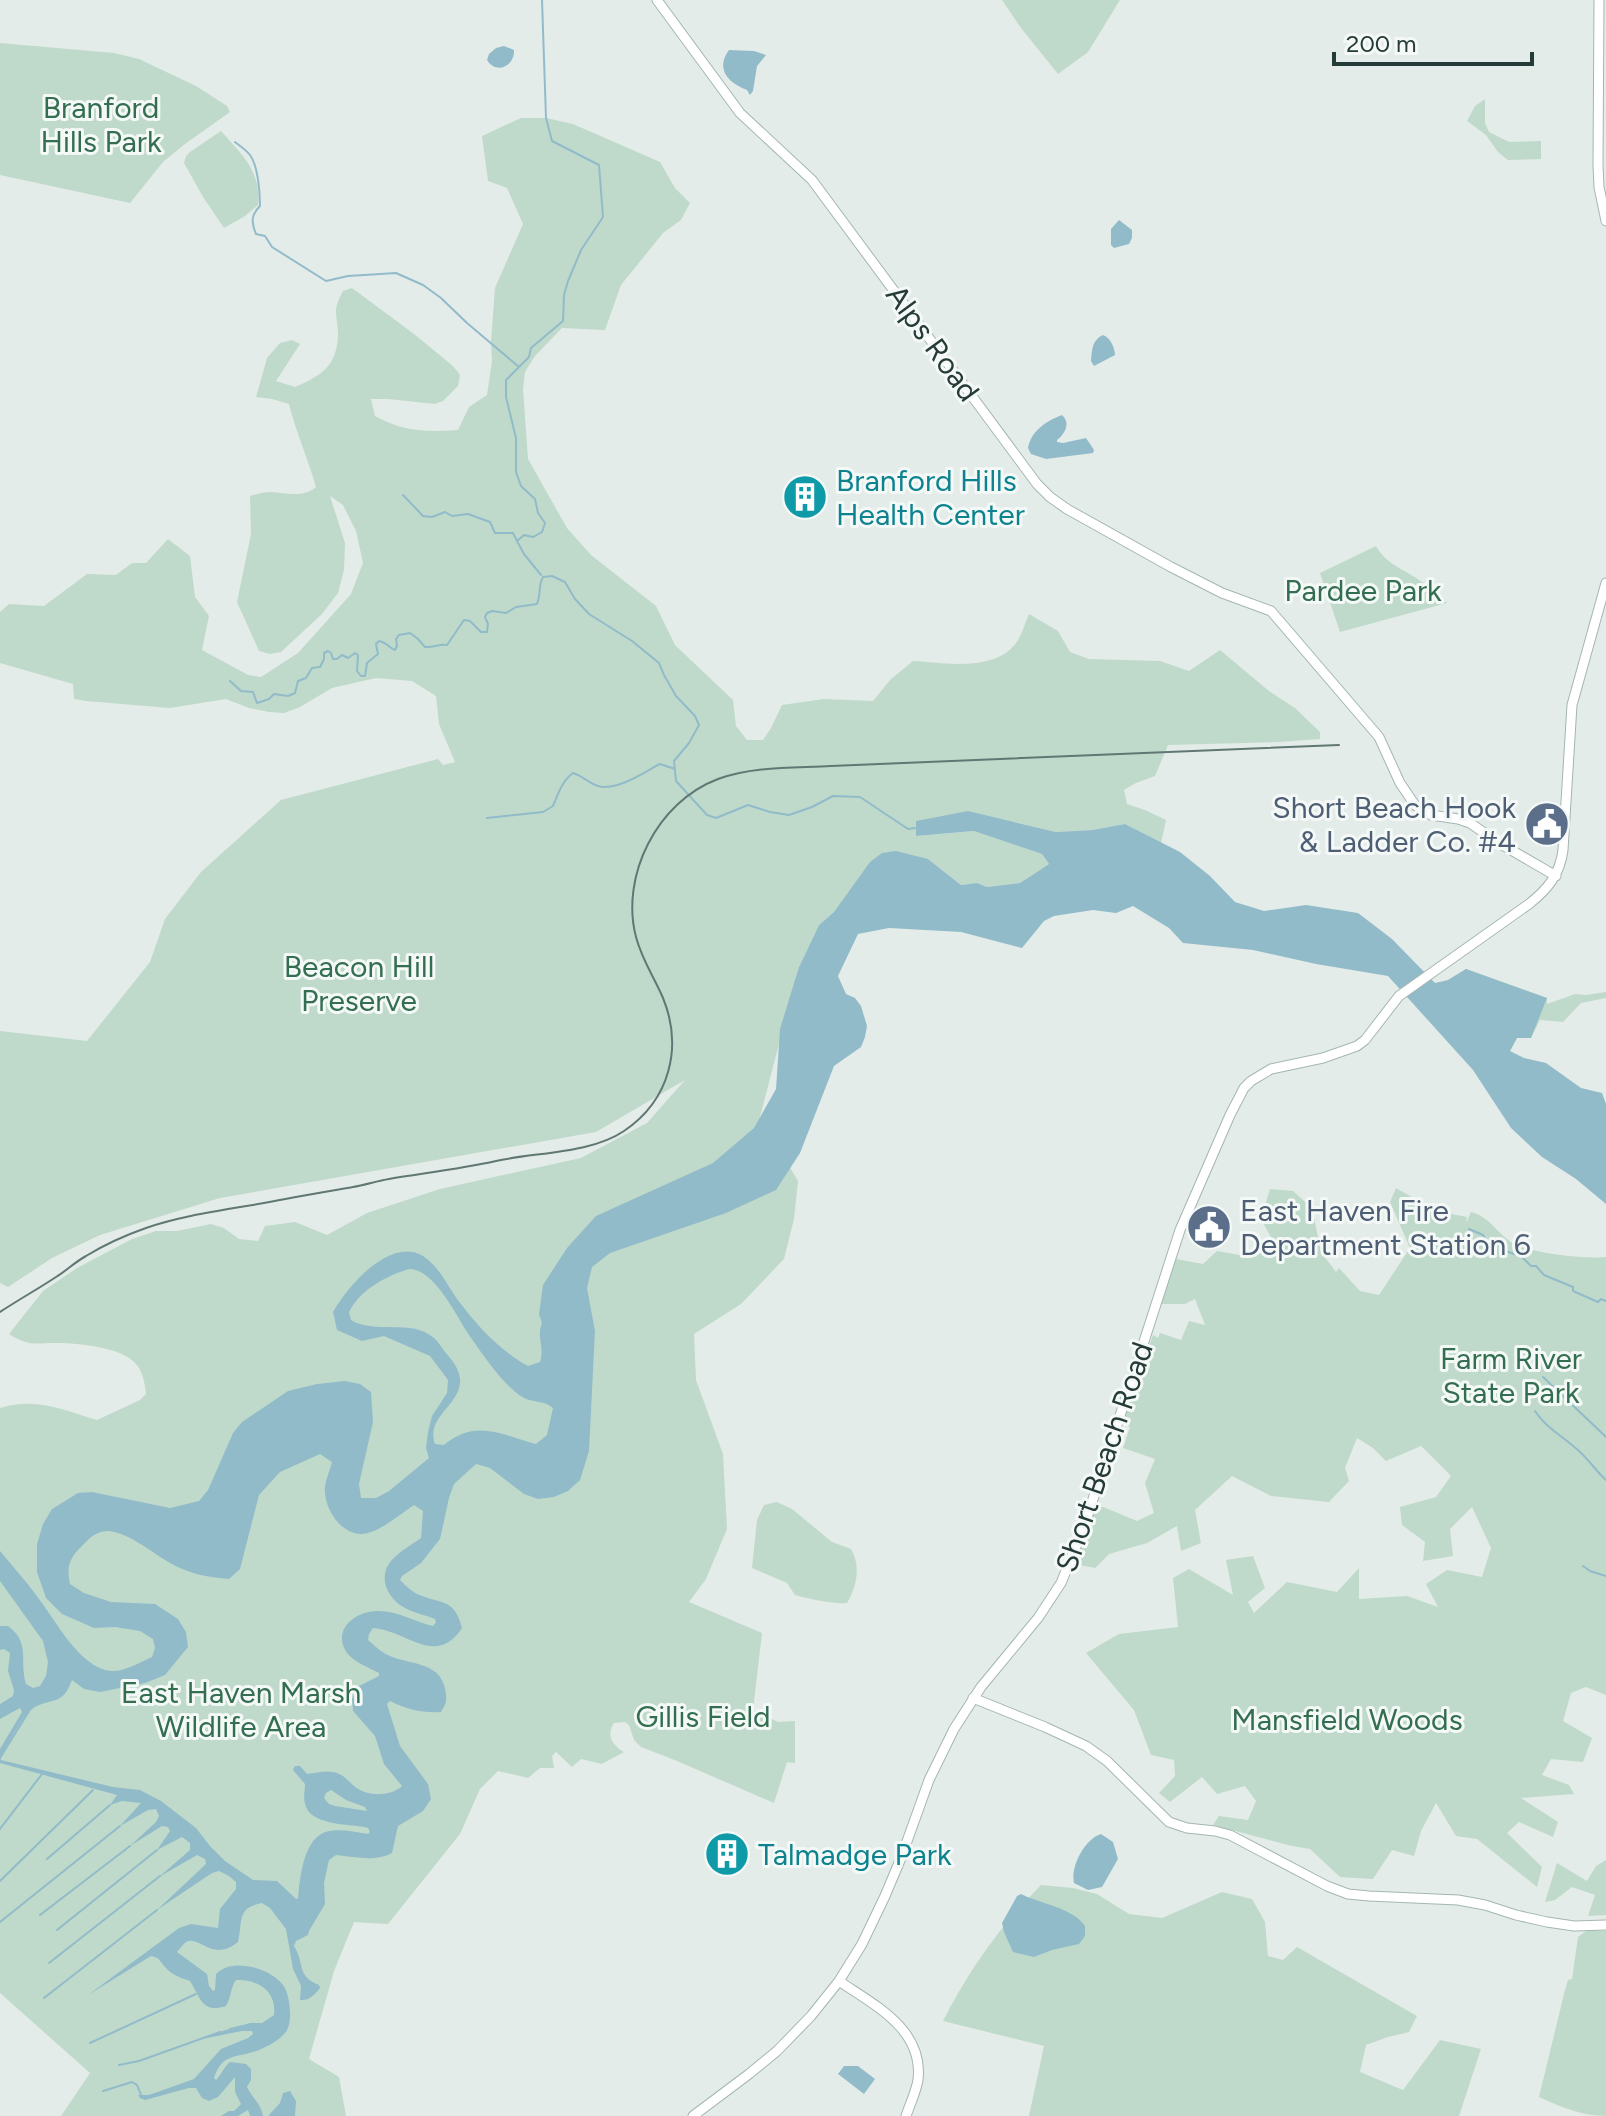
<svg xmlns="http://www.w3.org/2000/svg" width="1606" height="2116" font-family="Figtree,sans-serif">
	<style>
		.green { fill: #bfdaca }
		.water { fill: #92bbca; fill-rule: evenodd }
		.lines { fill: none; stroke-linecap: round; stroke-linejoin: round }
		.stream { stroke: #92bbca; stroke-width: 2 }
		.secondary-casing { stroke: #a3b6b2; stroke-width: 11 }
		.secondary { stroke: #fff; stroke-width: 9 }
		.tram { stroke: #607773; stroke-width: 2 }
		.labels { text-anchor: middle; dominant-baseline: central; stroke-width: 6; stroke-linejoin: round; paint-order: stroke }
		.park-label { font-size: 30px; fill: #346e51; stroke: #f4f9f7 }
		.street-label { font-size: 30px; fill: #253b38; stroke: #f4f9f7 }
		.culture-label { font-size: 30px; fill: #0d838f; stroke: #f4f9f7; text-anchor: start }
		.service-label { font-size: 30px; fill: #4e5e75; stroke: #f4f9f7; text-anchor: end }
	</style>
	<rect width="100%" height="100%" fill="#e4ece9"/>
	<!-- green -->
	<path class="green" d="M1002,0H1120L1088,52L1058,74L1021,28Z
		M0,43L114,53L139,59L196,86L227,106L230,112L185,144L163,162L130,203L0,175Z
		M1485,99V123L1489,132L1509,142L1541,141V159L1508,160L1498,152L1486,135L1467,121L1475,106Z
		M521,118H546L573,124L660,162L675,188L690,203L681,220L663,233L621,285L605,330L562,328L535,356L525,372L523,389L528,459L567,528L591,555L656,606L675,645L733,700L736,726L747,740H763L771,728L782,705L824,699L873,701L890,680L913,661C944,663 995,672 1016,643C1022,635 1025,623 1029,614L1058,631L1070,652L1089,659L1160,661L1189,671L1220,650L1269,691L1295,708L1320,732V739L1279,742L1168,745L1155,776L1136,783L1124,790L1127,804L1145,810L1166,820L1161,843L1125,824L1092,830L1056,832L1015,822L916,821L917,836L974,831L1042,854L1049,864L1020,883L987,887L977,883L961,885L928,859L834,912L819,925L799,967L760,1117L798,1181L794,1219L784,1259L741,1304L694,1334L696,1380L723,1454L727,1529L706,1579L689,1602L762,1633L753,1710L778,1722L795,1721V1763L787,1762L774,1803L677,1761L641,1747L634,1740L629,1725L625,1722L614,1723C606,1735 612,1745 624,1752L602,1764L581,1759L572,1767L556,1752L552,1756L554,1768H540L528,1778L498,1771L480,1789L460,1834L388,1924L354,1922L334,1971L309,2059L339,2077L346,2116H61L90,2073L0,1993V1408C37,1397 62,1410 97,1420L140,1400L146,1394C145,1385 143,1371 136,1364C122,1347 78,1343 57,1343C35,1343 30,1347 9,1334L43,1291L77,1268L132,1239L156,1231H177L211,1224L224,1228L239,1239L258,1241L265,1226L295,1222L327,1235L367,1213L440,1189L581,1158L647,1123L685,1080L596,1132L220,1198L100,1235L52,1258L8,1287L0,1283V1031L87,1041L150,962L165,919L201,872L281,800L438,759L443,765L455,762L439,724L436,696L412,681L376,678L332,688L300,707L284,713L269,712L249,708L226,699L170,708L86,701L74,699L73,684L0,663V612L9,604L44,606L87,574L116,575L132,563H146L168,539L190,556L195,597L209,616L202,650L248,675L261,677L298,653L351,594L363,563L356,531L343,505L330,496L345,543L344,570L338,593L322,614L281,652L270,654L259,651L237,602L251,534L250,496C257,494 264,492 270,492C287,493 303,498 316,487C308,459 296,432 289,404L272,399L256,397L267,358L280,343L292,340L300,344L276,381L295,387C321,376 337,366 338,335C338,314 331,313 343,291L352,288L414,334L453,366L460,375L458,386L443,401L435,404L388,399H371L375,416C404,432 426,432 458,430L469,407L487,395L492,361L491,342L495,288L523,224L507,188L488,181L482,136Z
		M221,131C242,155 261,170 258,205L245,216L224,228L203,197L184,163L186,156L190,152Z
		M1376,546C1385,562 1397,566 1411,575C1424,582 1436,593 1447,603L1340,632L1320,573Z
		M1466,969L1547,998V1004L1575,994L1586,995L1606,992V998L1581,1003L1563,1022L1540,1020L1531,1038H1517L1510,1051L1448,980Z
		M1396,1188L1436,1211L1467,1217L1466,1223L1471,1212C1490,1217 1496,1232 1511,1242C1531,1254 1583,1259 1606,1257V1695L1586,1687L1571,1693L1563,1721L1592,1738L1583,1762L1551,1759L1542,1775L1569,1785L1574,1794L1521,1798L1558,1822L1553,1837L1519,1822L1507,1833L1542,1867L1537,1887L1477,1839L1456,1836L1436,1803L1421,1831L1414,1856L1392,1850L1373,1879L1340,1877L1310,1849L1292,1846L1213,1825L1219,1816L1248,1820L1256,1801L1245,1786L1217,1794L1202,1777L1170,1802L1159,1793L1175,1776L1174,1760L1151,1755L1134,1710L1086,1653L1119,1634L1178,1627L1173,1578L1189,1569L1233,1595L1226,1560L1253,1556L1265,1588L1248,1602L1254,1613L1287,1582L1337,1592L1359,1568V1599L1407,1596L1438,1607L1426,1584L1447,1570L1482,1577L1491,1548L1472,1507L1450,1529L1453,1556L1423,1561L1425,1542L1402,1525L1400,1507L1436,1497L1451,1476L1421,1446L1386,1461L1373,1448L1357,1438L1345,1468L1349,1481L1329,1502L1271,1496L1232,1476L1195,1510L1201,1543L1181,1551L1177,1526L1147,1543L1109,1554L1095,1568L1074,1564L1096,1504L1137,1521L1154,1513L1145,1483L1155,1459L1123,1448L1130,1427L1122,1423L1153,1335L1158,1338L1160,1333L1181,1340L1189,1321L1205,1325L1195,1299L1185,1304H1159L1176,1259L1203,1264L1217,1251L1245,1256L1274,1243L1261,1219L1270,1189L1293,1191L1312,1208L1321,1252L1336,1272L1339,1268L1360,1291L1379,1295L1410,1248L1390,1202Z
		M777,1502L792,1509L832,1542L851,1549C861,1566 857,1586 847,1603C831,1604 810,1599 795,1595L787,1583L752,1568L757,1520L764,1505Z
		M1606,1860V1915L1588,1916L1595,1895L1572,1887L1555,1900L1545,1902L1557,1863L1587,1881L1596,1866Z
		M1041,1885L1073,1888L1097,1894L1129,1914L1162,1918L1222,1892L1252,1899L1265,1922L1268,1956L1283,1960L1297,1947L1417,2016L1409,2032L1388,2037L1366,2045L1360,2072L1403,2090L1440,2040L1481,2049L1459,2116H1029L1044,2046L943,2021C969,1970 1001,1925 1041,1885Z
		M1586,1931H1606V2116C1583,2116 1561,2107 1539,2097L1564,1994L1568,1980L1572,1979L1578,1937Z"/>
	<!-- water -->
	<path class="water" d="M504,46L514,50C515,66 496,75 487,60L489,54L496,48Z
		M729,50L754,51L766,55L757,66L753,91L750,95L747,90C728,83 715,69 729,50Z
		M1119,220L1132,230V238L1129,244L1114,248L1111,245V229Z
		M1103,335C1110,337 1115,348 1115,355L1094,366L1091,361C1092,350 1092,340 1103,335Z
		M1062,415C1071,423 1065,434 1057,440V442L1063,443L1086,438L1094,450L1093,453L1046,459L1031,454L1028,448C1031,431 1046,421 1062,415Z
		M968,811L1056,832L1092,830L1125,824L1180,852L1210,876L1235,902L1264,911L1306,905L1358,913L1392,939L1435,983L1448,980L1466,969L1547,998L1531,1038H1517L1510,1051L1524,1058L1546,1063L1581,1088L1602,1093L1606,1104V1204L1576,1179L1542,1157L1511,1128L1473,1070L1388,976L1316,964L1253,950L1183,943L1169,928L1133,906L1116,913L1093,910L1054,916L1044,921L1022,948L961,932L889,928L858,934L838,976L846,994L855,998L861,1006L867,1026L865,1037L861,1047L834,1066L800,1153L776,1190L726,1213L610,1253L592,1267L587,1288L595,1331L589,1451L580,1480L568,1491L554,1497L538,1499L524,1494L490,1468L476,1464L454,1484L449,1498L440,1539L421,1563L402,1576L400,1580C407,1587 413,1593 422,1596C444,1604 455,1600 462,1628C436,1668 406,1630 373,1628L369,1634L368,1640C374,1645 381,1652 388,1655C408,1665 439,1661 445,1688C447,1699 447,1703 441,1712C422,1713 408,1710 390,1701L387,1704L400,1746L428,1784L431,1799L423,1811L398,1826L392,1853C376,1862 355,1857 336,1855L329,1860L324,1883L325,1904L309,1931L308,1935L296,1941L294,1946C305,1963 296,1976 319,1985L320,1988C314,1995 309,2001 300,2000L301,1986L293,1969L286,1929L270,1908L262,1903C236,1908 243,1921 238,1942C212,1963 200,1935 186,1942C185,1942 178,1951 177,1952L207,1974L209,1986L213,1991L215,1990L216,1974C232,1957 270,1968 283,1985C290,1994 292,2018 288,2028C284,2039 263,2049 253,2052C232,2058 222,2055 214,2078L216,2080C221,2075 224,2067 230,2062L246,2064L251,2069V2080L247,2087C252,2098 261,2103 263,2116H250L248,2110L238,2116H221L229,2111H234L241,2104L235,2092V2077L218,2097L209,2101L202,2098L196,2088H189L145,2100L140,2098L138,2095H149L194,2079L221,2049L248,2038L253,2034L252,2031H242L202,2039L219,2032L250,2023H262L274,2015C277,1991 258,1979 236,1980C231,1986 231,1998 226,2006C202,2014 200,1997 190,1981C181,1978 172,1975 166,1968C159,1961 161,1958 151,1956L88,1995L179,1928L191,1924L218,1928L220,1909L236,1889V1882L229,1876L219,1871L212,1873L157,1910L206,1864L205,1859L197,1855L159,1877L190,1850V1843L182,1837L157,1850L170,1831L168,1827L162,1826L130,1846L156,1822L159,1816L156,1809L148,1810L120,1826L141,1803L122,1801L110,1805L117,1795L0,1763V1749L22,1712L20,1708L0,1719V1704L13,1696L14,1690L8,1671L10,1653L4,1649L0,1650V1626H8C31,1643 19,1660 26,1684L33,1688L40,1686L46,1676L48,1662L43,1641L0,1581V1551C13,1567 27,1582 39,1599C56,1621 80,1668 111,1671C125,1672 140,1662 152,1657L155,1648L153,1639L140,1631L115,1627L94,1628L62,1614L46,1598L37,1572V1544L43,1524L52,1509L78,1493L92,1492L170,1508L199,1501L208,1490L233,1433L242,1422L288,1391L317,1384L345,1381L360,1384L371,1392L373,1422L359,1484L361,1498H376L389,1491L429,1458L426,1448L428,1432L432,1416L447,1393L448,1380L430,1356L384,1336L362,1341L337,1330L333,1312C347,1287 390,1236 423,1256C441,1268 448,1288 461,1304C479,1328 502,1352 528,1366L540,1362C545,1345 536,1339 542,1323L539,1314L543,1285L567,1248L596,1216L713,1163L754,1128L776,1089L780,1029L799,967L819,925L834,912L870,862L882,853L896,851L928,859L961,885L977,883L987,887L1020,883L1049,864L1042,854L974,831L916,836V821ZM410,1269C434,1270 455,1313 467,1332C481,1352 503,1386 524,1398C534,1403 544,1400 553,1408L547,1435L536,1444C500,1434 475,1419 444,1445L435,1444C425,1416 462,1405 460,1379C459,1368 452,1360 445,1352C442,1348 438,1341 434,1338C411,1318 376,1335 351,1320L349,1312C360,1290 387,1275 410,1269ZM320,1454L332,1462C330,1470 326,1479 325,1487C323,1510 345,1542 371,1532C384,1528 402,1513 414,1505L423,1511L421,1538C411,1545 399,1552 391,1561C377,1578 388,1599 405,1608C414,1613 425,1615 435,1619L436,1622L433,1626C415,1622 398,1611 379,1611C356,1610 331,1630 347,1653C354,1662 369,1668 379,1673V1676L359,1686L352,1699L353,1711L375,1736L384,1764L402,1786C390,1797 367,1797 354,1786C349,1782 345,1776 339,1774C330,1769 317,1773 307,1774L300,1766H295L293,1770L305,1784C305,1790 303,1798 305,1804C310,1825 346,1824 364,1827L368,1828L370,1832L368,1834C355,1832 342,1829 329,1831C303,1836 300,1878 298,1899L295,1898L277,1881L253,1880L225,1861L210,1846L196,1828L161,1801L140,1790L113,1787L1,1760L0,1757C7,1746 24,1714 32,1709C51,1696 62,1708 72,1680L84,1689L100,1692L145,1683L165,1675L188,1647L186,1632L178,1619L155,1604L111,1602L84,1593L70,1584C67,1570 68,1561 78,1550C87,1541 95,1530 109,1531C131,1534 151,1552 170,1563C189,1574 207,1577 229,1579L240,1569L259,1495L280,1472ZM331,1790L346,1800L365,1807L367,1811L335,1806L329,1804L324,1798L326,1793Z
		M1101,1834L1113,1842L1118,1859L1102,1887L1088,1890L1074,1883C1070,1866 1086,1838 1101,1834Z
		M1021,1894C1040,1904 1072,1907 1085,1926V1936L1079,1944L1052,1950L1034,1957L1013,1952L1004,1932L1002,1923L1017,1896Z
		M844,2066H858L875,2079L864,2094L838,2074Z
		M290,2091L296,2101L295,2116H268L280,2103L283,2093Z"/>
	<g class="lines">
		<!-- stream -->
		<path class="stream" d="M235,142C240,146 246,150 250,155C258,166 260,192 260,206C251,215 251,222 256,234L265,236L272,247L326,281L348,276L396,273L423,285L441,298L467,323L519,367
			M403,495L423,516L432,517L445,512L452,516L468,514L490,522L495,533H513L517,541
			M541,575L524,554L517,541L524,535L533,537L542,532L545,523L538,513L535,499L521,486L516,472V438L506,397V380L529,357L531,348L563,321L564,295L568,281L581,250L603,217L599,165L552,141L546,118L542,0
			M230,681L241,691L253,692L257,703L269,699L274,694L288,696L295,693L298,681L306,678L312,668L320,667L324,659V653L328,651L331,653L333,659H337L342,655L348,658L355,653L358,655L357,671L361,676H365L367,663L378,654L376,644L379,641C386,642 389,648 395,650L397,646L396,639L399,635L410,633L418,639L425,647C433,648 438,644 447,645L464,620L470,621L481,632H487L488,624L485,617L487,613L492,611L506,613L516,607L537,604C541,594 538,586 543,577L552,576L565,582L575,599L589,614L632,641L659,663L664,675L676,696L695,716L699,725L689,743L674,761L676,781L707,815L716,818L748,805L770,812L789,815L812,807L833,796L860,797L908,829L915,828
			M487,818L543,812L553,806C558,794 562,781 573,773C584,776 592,787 603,787C622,788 644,772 660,764L675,769
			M1469,1229L1483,1235L1486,1240L1501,1246L1506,1251L1522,1257L1531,1266H1536L1544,1275L1573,1287V1291L1598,1302L1601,1299L1606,1301
			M1543,1377L1606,1437
			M1535,1411C1546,1428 1564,1437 1579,1451C1589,1460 1596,1471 1606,1480
			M1583,1566L1590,1571L1606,1576
			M0,1758L31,1708
			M0,1829L42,1774
			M47,1859L110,1805
			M0,1881L93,1790
			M40,1915L130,1846
			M0,1922L120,1826
			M57,1930L157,1850
			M49,1963L160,1876
			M44,1998L157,1910
			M230,2029L243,2026
			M90,2043L196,1994
			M119,2065L139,2061L220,2032
			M103,2091L132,2082L137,2085L141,2095"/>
		<!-- secondary casing -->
		<g class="secondary-casing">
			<path id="secondary" d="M657,0L740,113L812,180L1037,484L1050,497L1067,509L1171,567L1222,593L1271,611L1379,737L1400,783L1415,805L1431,815L1458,819L1470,823L1499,843L1556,876
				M1599,0L1598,165L1599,187L1606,221
				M973,1698L1045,1727L1086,1746L1107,1761L1169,1822L1187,1828L1215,1831L1230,1835L1327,1886L1348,1894L1369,1896L1458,1900L1485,1905L1516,1915L1547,1922L1574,1926L1606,1925
				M839,1981C874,2005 924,2029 918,2080C916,2092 910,2104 906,2116
				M693,2116L749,2074L777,2051L811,2016L839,1981L862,1944L885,1896L901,1858L929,1780L954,1729L981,1687L1038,1618L1061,1583L1084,1527L1180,1230L1230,1115L1244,1088L1251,1081L1271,1069L1323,1058L1357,1046L1365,1040L1399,996L1529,904C1548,889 1560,874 1563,850L1572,705L1606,583"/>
		</g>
		<!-- secondary -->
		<use href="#secondary" class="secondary"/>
		<!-- tram -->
		<path class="tram" d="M0,1312C18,1300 38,1289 56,1277C66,1271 75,1262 86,1256C104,1245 126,1235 146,1228C184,1215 225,1210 264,1203C294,1197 324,1192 353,1187C365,1185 377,1181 389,1179C425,1173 460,1169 496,1161C536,1152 590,1154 624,1131C670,1100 683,1047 663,998C654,977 642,960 636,937C620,876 657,802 718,779C753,766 794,768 831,766L1339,745"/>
	</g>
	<!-- icons -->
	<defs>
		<g id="building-disc" transform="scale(2.3)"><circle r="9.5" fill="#0f9aa8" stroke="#f4f9f7"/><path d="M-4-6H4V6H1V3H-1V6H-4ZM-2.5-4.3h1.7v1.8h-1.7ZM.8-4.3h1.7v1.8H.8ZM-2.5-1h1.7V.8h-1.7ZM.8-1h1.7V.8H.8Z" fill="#fff"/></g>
		<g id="civic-disc" transform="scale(2.3)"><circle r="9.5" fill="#5c6f8a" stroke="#f4f9f7"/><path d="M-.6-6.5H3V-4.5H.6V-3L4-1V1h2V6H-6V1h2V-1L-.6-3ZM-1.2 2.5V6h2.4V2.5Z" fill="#fff"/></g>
	</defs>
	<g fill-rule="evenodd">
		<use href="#building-disc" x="805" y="497"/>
		<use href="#civic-disc" x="1547" y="824"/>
		<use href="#civic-disc" x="1209" y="1227"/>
		<use href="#building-disc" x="727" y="1854"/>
	</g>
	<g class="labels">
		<!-- park labels -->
		<g class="park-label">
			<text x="101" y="107">Branford<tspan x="101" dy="34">Hills Park</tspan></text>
			<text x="1363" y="590">Pardee Park</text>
			<text x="359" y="966">Beacon Hill<tspan x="359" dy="34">Preserve</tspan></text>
			<text x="1511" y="1358">Farm River<tspan x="1511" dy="34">State Park</tspan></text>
			<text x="241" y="1692">East Haven Marsh<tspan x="241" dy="34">Wildlife Area</tspan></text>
			<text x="703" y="1716">Gillis Field</text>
			<text x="1347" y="1719">Mansfield Woods</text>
		</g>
		<!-- street labels -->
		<g class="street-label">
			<text transform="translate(933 343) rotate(54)">Alps Road</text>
			<text transform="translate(1104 1457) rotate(-71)">Short Beach Road</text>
		</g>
		<!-- culture labels -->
		<g class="culture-label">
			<text x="836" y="480">Branford Hills<tspan x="836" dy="34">Health Center</tspan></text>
			<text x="758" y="1854">Talmadge Park</text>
		</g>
		<!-- service labels -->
		<g class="service-label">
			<text x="1516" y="807">Short Beach Hook<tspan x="1516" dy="34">&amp; Ladder Co. #4</tspan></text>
			<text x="1240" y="1210" text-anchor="start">East Haven Fire<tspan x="1240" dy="34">Department Station 6</tspan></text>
		</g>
	</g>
	<!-- scale -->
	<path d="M1334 52v12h198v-12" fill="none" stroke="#253b38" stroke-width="4"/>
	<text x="1346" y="52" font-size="24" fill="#253b38" stroke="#f4f9f7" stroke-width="6" paint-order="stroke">200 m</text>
</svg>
